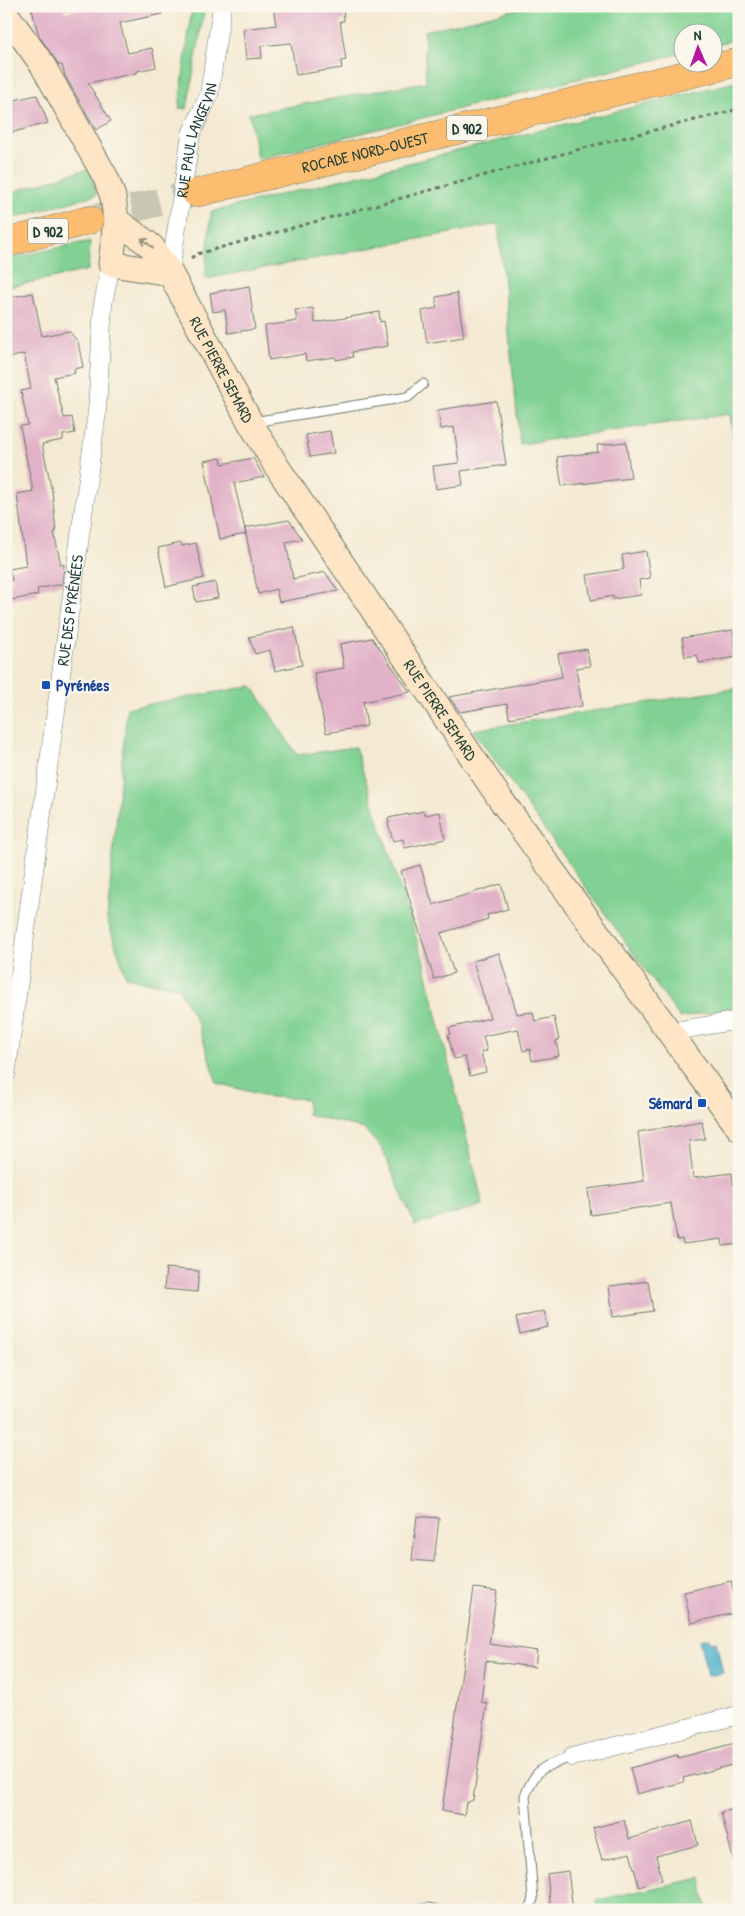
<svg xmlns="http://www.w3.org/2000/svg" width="745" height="1916" font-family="'Patrick Hand',sans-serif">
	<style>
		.green { fill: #80d193; stroke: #508764 }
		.water { fill: #4cadcb; stroke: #367580 }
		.building { fill: #e1b1c7 }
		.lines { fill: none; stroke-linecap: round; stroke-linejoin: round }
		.primary-tunnel { stroke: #c9c7b2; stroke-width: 28; stroke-dasharray: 28 14; stroke-linecap: butt }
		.lane-casing { stroke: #6a796b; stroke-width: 11 }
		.street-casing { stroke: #6a796b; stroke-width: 19 }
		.secondary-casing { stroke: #6a796b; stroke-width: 27 }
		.primary-casing { stroke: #6a796b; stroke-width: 29 }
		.path { stroke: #6a796b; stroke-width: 3; stroke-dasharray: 4 4; stroke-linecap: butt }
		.lane { stroke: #fff; stroke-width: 9 }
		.street { stroke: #fff; stroke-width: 18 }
		.secondary { stroke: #fee5c5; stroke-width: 25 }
		.primary { stroke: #fcbd6f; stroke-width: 28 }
		.oneway { stroke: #8e917c }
		.transit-dot { fill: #1a4fb4; stroke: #fbf7ec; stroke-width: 2 }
		.labels { text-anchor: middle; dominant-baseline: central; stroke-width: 4.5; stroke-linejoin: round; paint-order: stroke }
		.shield { fill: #fbf7ec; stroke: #61756b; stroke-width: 1 }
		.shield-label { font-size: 15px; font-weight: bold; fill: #1f3d34 }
		.street-label { font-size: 16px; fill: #1f3d34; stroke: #fbf7ec }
		.transit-label { font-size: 16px; font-weight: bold; fill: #164399; stroke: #fbf7ec; text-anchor: start }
	</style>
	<rect width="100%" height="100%" fill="#fbf7ec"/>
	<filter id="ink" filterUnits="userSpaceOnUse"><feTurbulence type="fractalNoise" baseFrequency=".02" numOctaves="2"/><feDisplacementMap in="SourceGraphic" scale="10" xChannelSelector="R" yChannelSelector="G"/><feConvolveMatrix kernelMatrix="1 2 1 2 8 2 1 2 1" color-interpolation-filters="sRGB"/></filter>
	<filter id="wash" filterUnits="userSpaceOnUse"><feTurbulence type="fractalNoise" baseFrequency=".0096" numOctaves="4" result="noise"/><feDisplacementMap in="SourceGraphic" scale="20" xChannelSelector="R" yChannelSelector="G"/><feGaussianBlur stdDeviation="1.12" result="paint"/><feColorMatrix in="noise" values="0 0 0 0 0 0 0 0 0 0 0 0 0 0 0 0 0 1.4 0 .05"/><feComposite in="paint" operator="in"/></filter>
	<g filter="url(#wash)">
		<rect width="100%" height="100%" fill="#f4e9d2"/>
		<!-- green -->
		<path class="green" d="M192,6H205L187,109L179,108Z
			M530,6H739V39L713,45L712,32H682V53L258,159L249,114L426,82L424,31Z
			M739,81V476L730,414L520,444L498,224L205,279L211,212Z
			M90,168L96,195L6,220V194Z
			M90,241L88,270L6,288V259Z
			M252,686L297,755L355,747L424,962L483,1205L415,1225L382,1149L364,1129L307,1114V1099L270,1097L217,1083L198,1024L178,987L144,982L126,976L107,919L127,708Z
			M739,688V1006L680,1018L473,730Z
			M701,1878L707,1910H598L597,1900Z"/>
		<!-- water -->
		<path class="water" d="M709,1638L710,1642L716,1641L723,1673L708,1676L699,1640Z"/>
		<g id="blocks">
			<!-- building -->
			<path class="building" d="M31,6H64L65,12L93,6H161L162,14L120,23L128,53L152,48L156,67L137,71V73L88,83L111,121L96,130L65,76L62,65H59L39,36Z
				M273,6H343L344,21H340L346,60L341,61L342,68L296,75L291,43L261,46L262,58L246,59L243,29L276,25Z
				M37,95L48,123L6,134V102Z
				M249,286L255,329L228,333L225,310L213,312L210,293Z
				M33,293L42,336L69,331L78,342L83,367L74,369L75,373L54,377L64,418L72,417L75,433L63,435V440L42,444L52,491L56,532H54L61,565L64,564L62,584L37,589L38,595L6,601V581L12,580L9,569L26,566L17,494L33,491L20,426L28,425L21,391L31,389L24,354L6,359V298Z
				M457,293L464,337L427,343L422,311L437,308L436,297Z
				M313,308L315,323L379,312L380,322L384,321L388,346L352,352L353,357L336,360L335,357L306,361L305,354L269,360L265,326L297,321L295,310Z
				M496,401L506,465L461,471L463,485L436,489L433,466L459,463L454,427L441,429L438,410Z
				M330,431L334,453L310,457L306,435Z
				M626,442L631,478L562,486L557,457L598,452L597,445Z
				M221,458L222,464L253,458L264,477L234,483L246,534L245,528L289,520L302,539L286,542L293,579L325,572L338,591L279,602L276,589L258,594L246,534L220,539L204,461Z
				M181,543L182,546L196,543L204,578L166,587L158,548Z
				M646,551L650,578L639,580L641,595L613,599V596L591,600L587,575L624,569L622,555Z
				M215,582L218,598L196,602L193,587Z
				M294,627L302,665L275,671L270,650L255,654L249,637Z
				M733,630L737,657L699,663L697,655L685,657L682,638Z
				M372,638L410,692L363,702L367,726L326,733L314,673L344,668L340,644Z
				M587,649L590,666L576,668L582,706L509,718L507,704L460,712L449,697L562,677L558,654Z
				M424,811L425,815L440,812L445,839L405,848L403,839L393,841L388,823H389L388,818Z
				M420,865L433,905L501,884L508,909L487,915L488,919L441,933L454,973L434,979L401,871Z
				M499,953L517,1014L533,1012L535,1021L554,1017L559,1040L556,1041L559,1056L532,1061L530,1049L523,1051L518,1029L483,1036L487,1051L481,1052L486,1072L470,1076L465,1057L454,1059L448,1035L451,1034L449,1028L490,1018L473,961Z
				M702,1121L705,1139L689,1141L693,1178L732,1173L739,1223V1244L723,1246L722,1239L683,1244L682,1239L677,1240L671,1203L591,1215L588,1189L644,1181L638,1132Z
				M166,1268L199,1271L197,1292L164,1289Z
				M648,1281L653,1311L613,1317L609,1286Z
				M544,1311L548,1327L520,1334L516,1318Z
				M417,1516L439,1518L434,1562L412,1560Z
				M731,1581L738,1612L691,1623L684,1592Z
				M474,1588L497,1591L489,1644L537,1651L535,1667L486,1661L481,1702L487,1703L473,1800L466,1803L464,1815L442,1811Z
				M739,1742V1763L683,1778L684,1782L637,1794L630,1768L677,1755L678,1758Z
				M739,1808V1858L733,1859L721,1812Z
				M624,1820L629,1839L692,1821L698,1845L656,1856L662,1880L639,1887L630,1853L602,1860L593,1828Z
				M568,1871L573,1910H551L547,1874Z"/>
		</g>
	</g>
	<g filter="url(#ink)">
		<use href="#blocks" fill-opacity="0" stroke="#6a796b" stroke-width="1"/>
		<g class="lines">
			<!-- primary-tunnel -->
			<path class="primary-tunnel" d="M91,219L196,193"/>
			<!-- lane casing -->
			<g class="lane-casing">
				<path id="lane" d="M253,422L408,397L423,384
					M416,1910L429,1908L436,1910
					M529,1910L533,1899L525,1796C537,1766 543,1767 572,1757"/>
			</g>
			<!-- street casing -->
			<g class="street-casing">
				<g id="street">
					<path id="s1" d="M170,273L191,134L209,95L222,6"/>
					<path d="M669,1032L739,1020"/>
					<path id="s2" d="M6,1075L97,412L103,304L111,264"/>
					<path d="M572,1757L739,1715"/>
				</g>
			</g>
			<!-- secondary casing -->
			<g class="secondary-casing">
				<g id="secondary">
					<path d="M6,14L42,64L106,178L113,197L116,220L111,264L170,273"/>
					<path id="s3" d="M116,220L151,246L170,273L250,422L277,467L501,800L739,1128"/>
				</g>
			</g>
			<!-- primary casing -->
			<g class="primary-casing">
				<g id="primary">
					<path id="s4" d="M196,193L739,62"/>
					<path d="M6,243L89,220"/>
				</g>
			</g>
			<!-- path -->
			<path class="path" d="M191,258L197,254L595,145L739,109"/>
			<!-- lane -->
			<use href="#lane" class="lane"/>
			<!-- street -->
			<use href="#street" class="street"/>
			<!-- secondary -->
			<use href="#secondary" class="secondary"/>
			<!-- primary -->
			<use href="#primary" class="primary"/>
		</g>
		<!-- one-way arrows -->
		<defs><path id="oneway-shaft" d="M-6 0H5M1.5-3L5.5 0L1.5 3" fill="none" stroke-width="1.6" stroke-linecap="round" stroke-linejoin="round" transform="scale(1.25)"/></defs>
		<use class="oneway" href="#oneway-shaft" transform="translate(147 243) rotate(-140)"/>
	</g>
	<!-- markers -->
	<g class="transit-dot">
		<rect x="41" y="680" width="10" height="10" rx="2.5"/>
		<rect x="697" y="1098" width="10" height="10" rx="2.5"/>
	</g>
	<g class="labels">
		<!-- shield labels -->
		<g class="shield">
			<rect x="447" y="115.5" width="40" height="25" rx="4"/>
			<rect x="28" y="218.5" width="40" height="25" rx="4"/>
		</g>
		<g class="shield-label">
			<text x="467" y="128">D 902</text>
			<text x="48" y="231">D 902</text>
		</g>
		<!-- street labels -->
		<g class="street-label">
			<text stroke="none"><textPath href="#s1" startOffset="136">RUE PAUL LANGEVIN</textPath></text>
			<text stroke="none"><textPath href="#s4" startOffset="174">ROCADE NORD-OUEST</textPath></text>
			<text stroke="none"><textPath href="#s3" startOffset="186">RUE PIERRE SEMARD</textPath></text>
			<text stroke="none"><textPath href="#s2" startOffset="469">RUE DES PYRÉNÉES</textPath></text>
			<text stroke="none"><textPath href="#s3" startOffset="591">RUE PIERRE SEMARD</textPath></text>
		</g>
		<!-- transit labels -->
		<g class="transit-label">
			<text x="56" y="685">Pyrénées</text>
			<text x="692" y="1103" text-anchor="end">Sémard</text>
		</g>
	</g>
	<!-- margin -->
	<rect width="745" height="1916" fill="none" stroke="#fbf7ec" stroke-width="25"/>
	<!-- north arrow -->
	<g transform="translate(698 48) rotate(358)"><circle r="24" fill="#fbf7ec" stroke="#a3ada2"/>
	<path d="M0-4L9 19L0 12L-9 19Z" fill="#b5179e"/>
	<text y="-8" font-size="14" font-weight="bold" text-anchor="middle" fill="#1f3d34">N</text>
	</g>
</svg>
